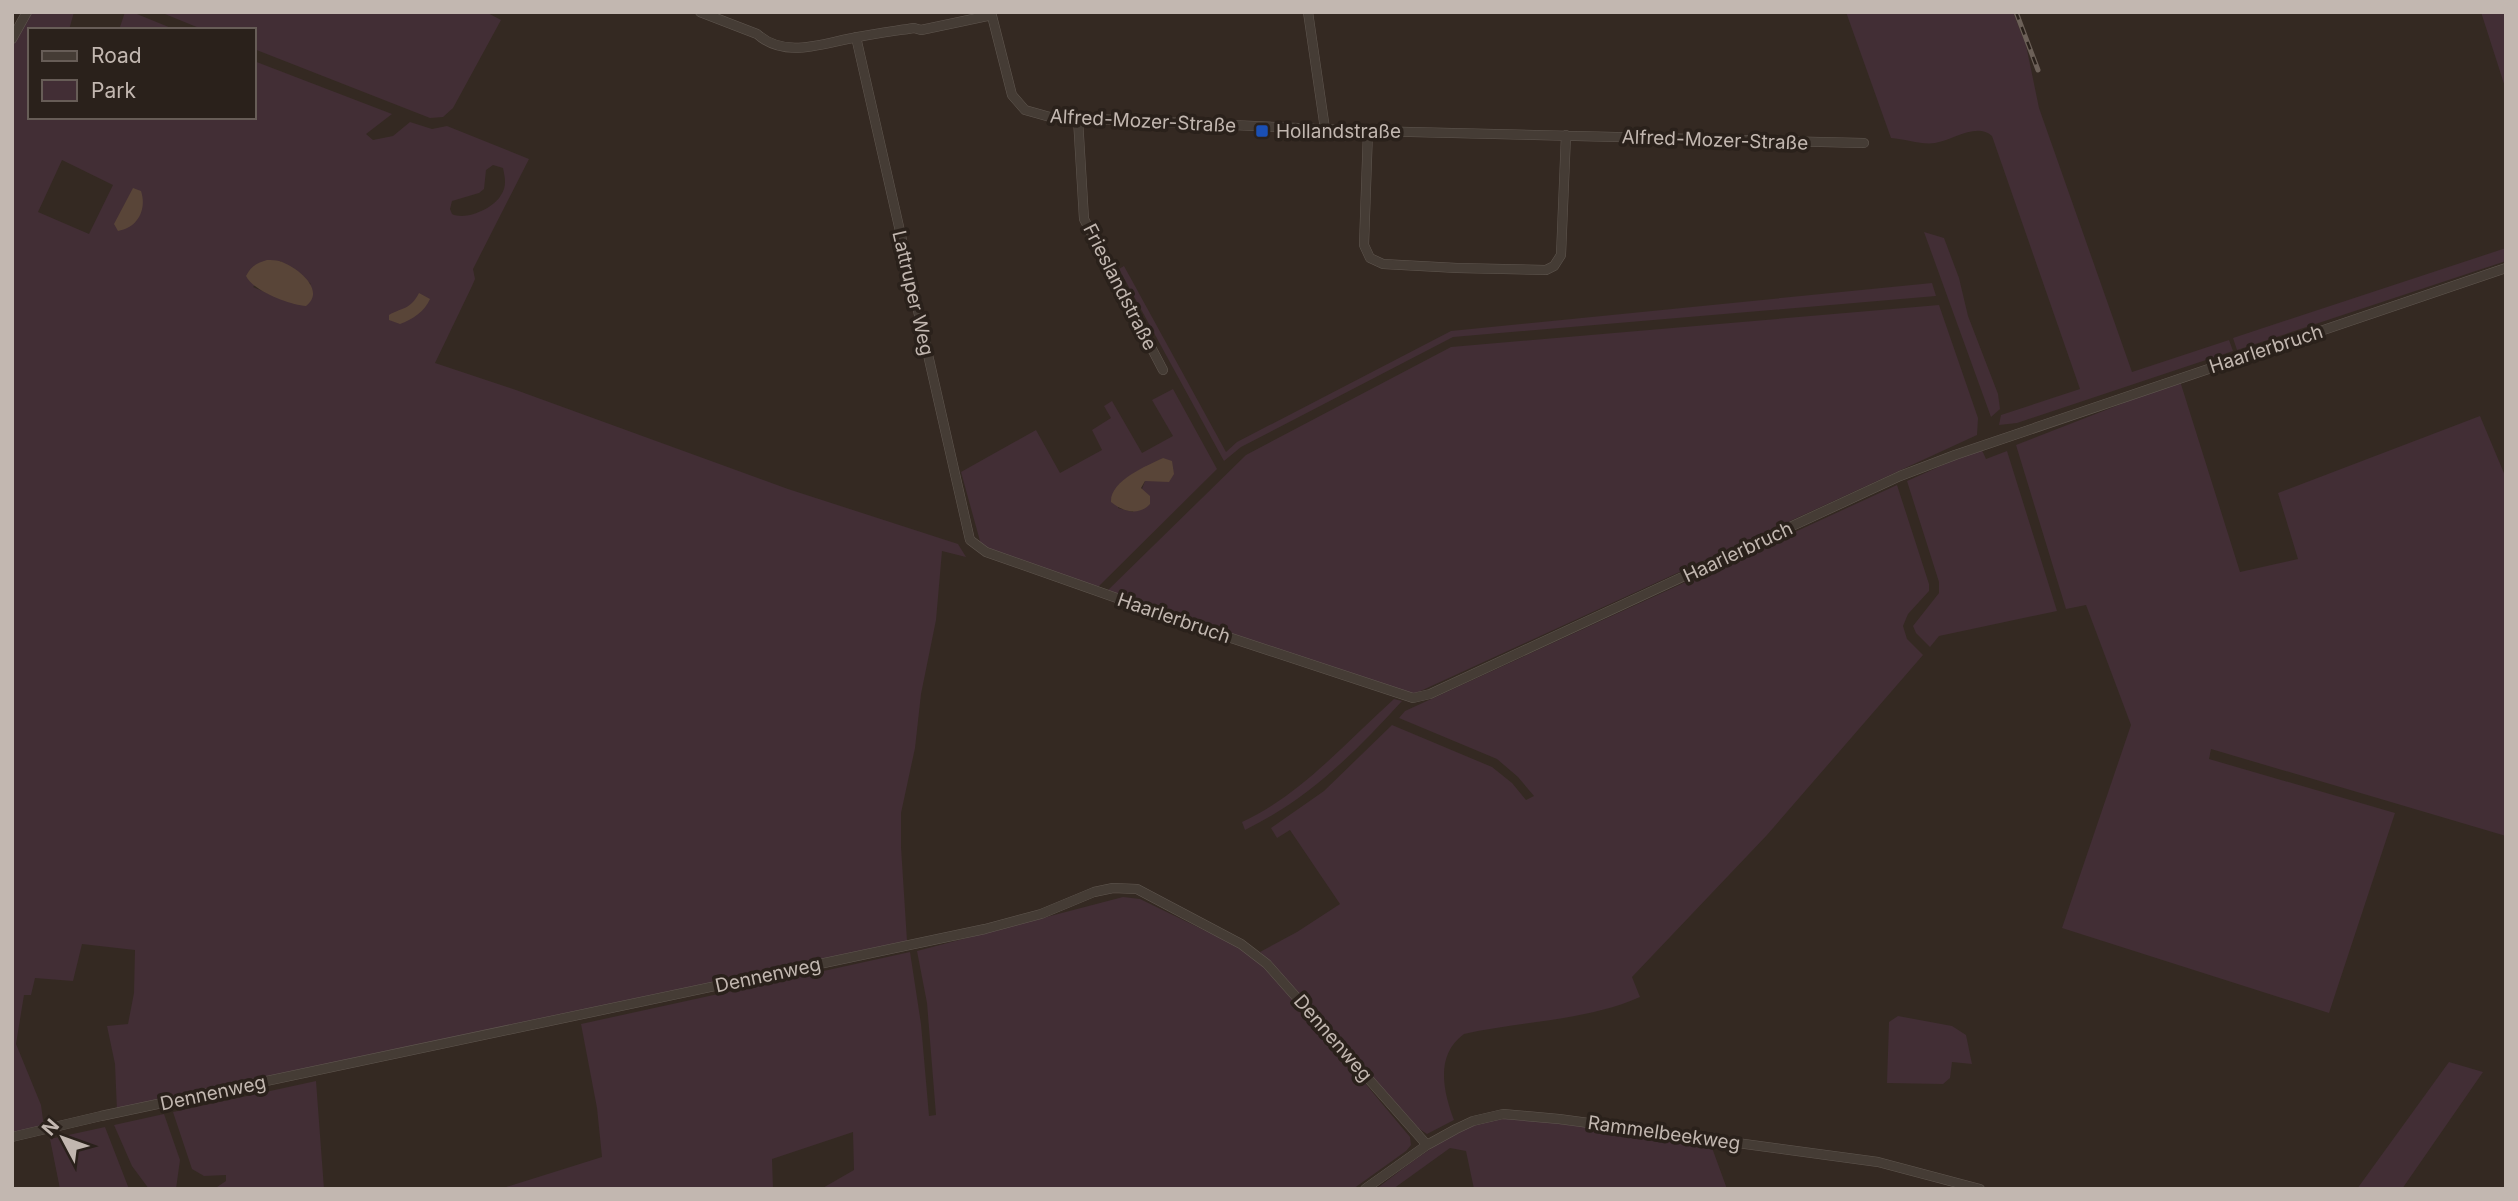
<svg xmlns="http://www.w3.org/2000/svg" width="2518" height="1201" font-family="Inter,sans-serif">
	<style>
		.green { fill: #422e35; fill-rule: evenodd }
		.water { fill: #594538 }
		.lines { fill: none; stroke-linecap: round; stroke-linejoin: round }
		.street-casing { stroke: #605750; stroke-width: 10 }
		.street { stroke: #453c35; stroke-width: 9 }
		.rail-casing { stroke: #6c6058; stroke-width: 5 }
		.rail { stroke: #2a211b; stroke-width: 2.5; stroke-dasharray: 8; stroke-linecap: butt }
		.transit-dot { fill: #1a4fb4; stroke: #2a211b; stroke-width: 2.5 }
		.labels { text-anchor: middle; dominant-baseline: central; stroke-width: 7; stroke-linejoin: round; paint-order: stroke }
		.street-label { font-size: 19px; fill: #c2b7b0; stroke: #2a211b }
		.poi-label { font-size: 19px; fill: #c2b7b0; stroke: #2a211b; text-anchor: start }
	</style>
	<rect width="100%" height="100%" fill="#342922"/>
	<!-- green -->
	<path class="green" d="M29,12H74L69,30H30V117H254V61L392,114L366,134L373,140L393,136L410,122L432,129L447,126L529,159L473,269L475,279L472,286L435,363L516,390L788,489L958,544L966,557L942,551L936,620L921,694L915,748L901,813V847L907,941L117,1111L115,1064L107,1026L128,1024L134,993L135,950L82,944L73,981L35,978L31,995H24L16,1044L41,1105L44,1127L12,1134V43ZM62,160L113,185L89,234L38,212ZM493,165L503,168C505,178 507,186 501,195C494,208 466,221 452,214L450,209L452,201L479,193L484,189L486,170ZM280,261L311,284L275,296L253,287Z
		M125,12H132L176,30H119Z
		M160,12H486L501,20L453,108L443,117L430,118L254,49V30H204Z
		M1846,12H2013L2026,45L2039,108L2132,372L2229,340L2233,351L2017,423L1999,425L2001,415L2080,389L1992,136C1977,122 1953,140 1935,143C1922,145 1905,139 1891,138Z
		M2481,12H2504L2506,19V90Z
		M1924,232L1944,238L1959,278L1968,316L1998,394L2000,409L1991,417Z
		M2506,248V261L2237,350L2233,338Z
		M1124,266L1226,452L1237,442L1451,331L1932,283L1936,296L1453,337L1241,447L1224,461L1119,269Z
		M1939,305L1978,418L1977,435L1414,694L1104,594L1246,455L1451,347Z
		M2180,381L2240,572L2298,559L2278,493L2480,416L2506,478V836L2211,749L2209,759L2395,813L2329,1013L2062,928L2131,725L2086,605L2066,609L2016,445Z
		M1173,389L1217,469L1095,590L983,552L961,472L1036,430L1060,473L1102,450L1092,430L1111,418L1104,406L1112,401L1142,453L1173,436L1152,400ZM1163,458L1156,481H1145L1133,512L1118,508L1125,479Z
		M1981,448L1986,459L2007,451L2057,611L1939,636L1930,647L1916,633L1913,626L1939,593V582L1907,481Z
		M1897,485L1929,584V591L1908,614L1903,626L1907,639L1923,655L1767,835L1632,977L1640,997C1586,1021 1521,1021 1464,1034C1435,1055 1443,1091 1454,1120L1427,1134L1418,1128L1260,952L1297,932L1340,904L1290,830L1277,838L1271,828L1324,791L1392,725L1492,767L1512,783L1526,800L1534,796L1518,777L1497,759L1399,718L1405,711Z
		M1394,699L1402,701C1356,752 1307,800 1245,830L1242,822C1301,795 1346,742 1394,699Z
		M1123,897L1140,899L1216,936L1245,951L1271,971L1410,1137L1411,1145L1406,1151L1353,1189H821L854,1170L853,1132L772,1159L773,1189H500L602,1157L597,1108L581,1024L910,952L921,1024L929,1116L936,1115L927,1003L917,951Z
		M1898,1016L1952,1026L1966,1035L1972,1064L1952,1062L1950,1078L1943,1084L1887,1083L1889,1022Z
		M2449,1062L2483,1072L2402,1189H2357Z
		M316,1081L324,1189H214L226,1181V1175L204,1176L192,1169L173,1112Z
		M164,1114L180,1160L176,1189H149L132,1166L114,1125Z
		M1519,1118L1711,1145L1727,1189H1474L1466,1151L1450,1148L1393,1189H1376C1407,1166 1439,1139 1475,1125C1488,1120 1504,1119 1519,1118Z
		M105,1127L129,1189H60L50,1139Z"/>
	<!-- water -->
	<path class="water" d="M133,188L141,191C147,209 138,228 118,231L114,224Z
		M267,260C271,260 276,260 279,261C296,266 327,290 306,306C290,305 253,291 246,276C251,266 257,263 267,260Z
		M419,293L430,299C425,311 412,320 400,324L389,320V315C403,307 410,310 419,293Z
		M1163,458L1172,461L1174,474L1169,482L1145,481L1141,488L1150,496V504C1139,516 1123,512 1111,502C1110,481 1146,466 1163,458Z"/>
	<g class="lines">
		<!-- street casing -->
		<g class="street-casing">
			<path id="street" d="M700,12L757,34C786,60 825,42 858,37C877,33 895,31 914,28L921,30L992,15
				M991,12L1012,95L1025,110L1050,117L1368,131L1864,143
				M1308,12L1325,129
				M856,37L970,540L986,552L1216,633L1413,698L1430,694L1900,476L1955,455L2506,268
				M12,39L27,12
				M1078,119L1084,219L1163,370
				M1368,131L1364,245L1370,258L1383,264L1457,268L1546,270L1554,266L1561,255L1566,135
				M12,1137L101,1116L985,929L1041,914L1094,892L1113,888L1137,889L1241,944L1267,964L1427,1145
				M1365,1189L1427,1145L1456,1129L1473,1121L1503,1114L1559,1119L1878,1162L1980,1189"/>
		</g>
		<!-- street -->
		<use href="#street" class="street"/>
		<!-- rail casing -->
		<g class="rail-casing">
			<path id="rail" d="M2016,12L2038,70"/>
		</g>
		<!-- rail -->
		<use href="#rail" class="rail"/>
	</g>
	<!-- markers -->
	<rect class="transit-dot" x="1255" y="124" width="14" height="14" rx="3.5"/>
	<g class="labels">
		<!-- street labels -->
		<g class="street-label">
			<text transform="translate(1143 121) rotate(3)">Alfred-Mozer-Straße</text>
			<text transform="translate(1715 140) rotate(2)">Alfred-Mozer-Straße</text>
			<text transform="translate(1120 287) rotate(63)">Frieslandstraße</text>
			<text transform="translate(913 293) rotate(77)">Lattruper Weg</text>
			<text transform="translate(2266 349) rotate(-18)">Haarlerbruch</text>
			<text transform="translate(1738 552) rotate(-25)">Haarlerbruch</text>
			<text transform="translate(1174 618) rotate(19)">Haarlerbruch</text>
			<text transform="translate(768 975) rotate(-12)">Dennenweg</text>
			<text transform="translate(1333 1038) rotate(49)">Dennenweg</text>
			<text transform="translate(213 1093) rotate(-12)">Dennenweg</text>
			<text transform="translate(1664 1133) rotate(8)">Rammelbeekweg</text>
		</g>
		<!-- poi labels -->
		<g class="poi-label">
			<text x="1276" y="131">Hollandstraße</text>
		</g>
	</g>
	<!-- border -->
	<rect width="2518" height="1201" fill="none" stroke="#c2b7b0" stroke-width="28"/>
	<!-- legend -->
	<rect x="28" y="28" width="228" height="91" fill="#2a211b" stroke="#675d57" stroke-width="2"/>
	<rect x="42" y="51" width="35" height="10" fill="#453c35" stroke="#675d57" stroke-width="2"/>
	<text x="91" y="63" font-size="21" fill="#c2b7b0">Road</text>
	<rect x="42" y="80" width="35" height="21" fill="#422e35" stroke="#675d57" stroke-width="2"/>
	<text x="91" y="98" font-size="21" fill="#c2b7b0">Park</text>
	<!-- north arrow -->
	<g transform="translate(63 1138) rotate(311)" stroke="#2a211b" stroke-width="5" paint-order="stroke">
	<path d="M0-5L12 26L0 18L-12 26Z" fill="#c2b7b0"/>
	<text y="-10" font-size="19" font-weight="bold" text-anchor="middle" fill="#c2b7b0">N</text>
	</g>
</svg>
